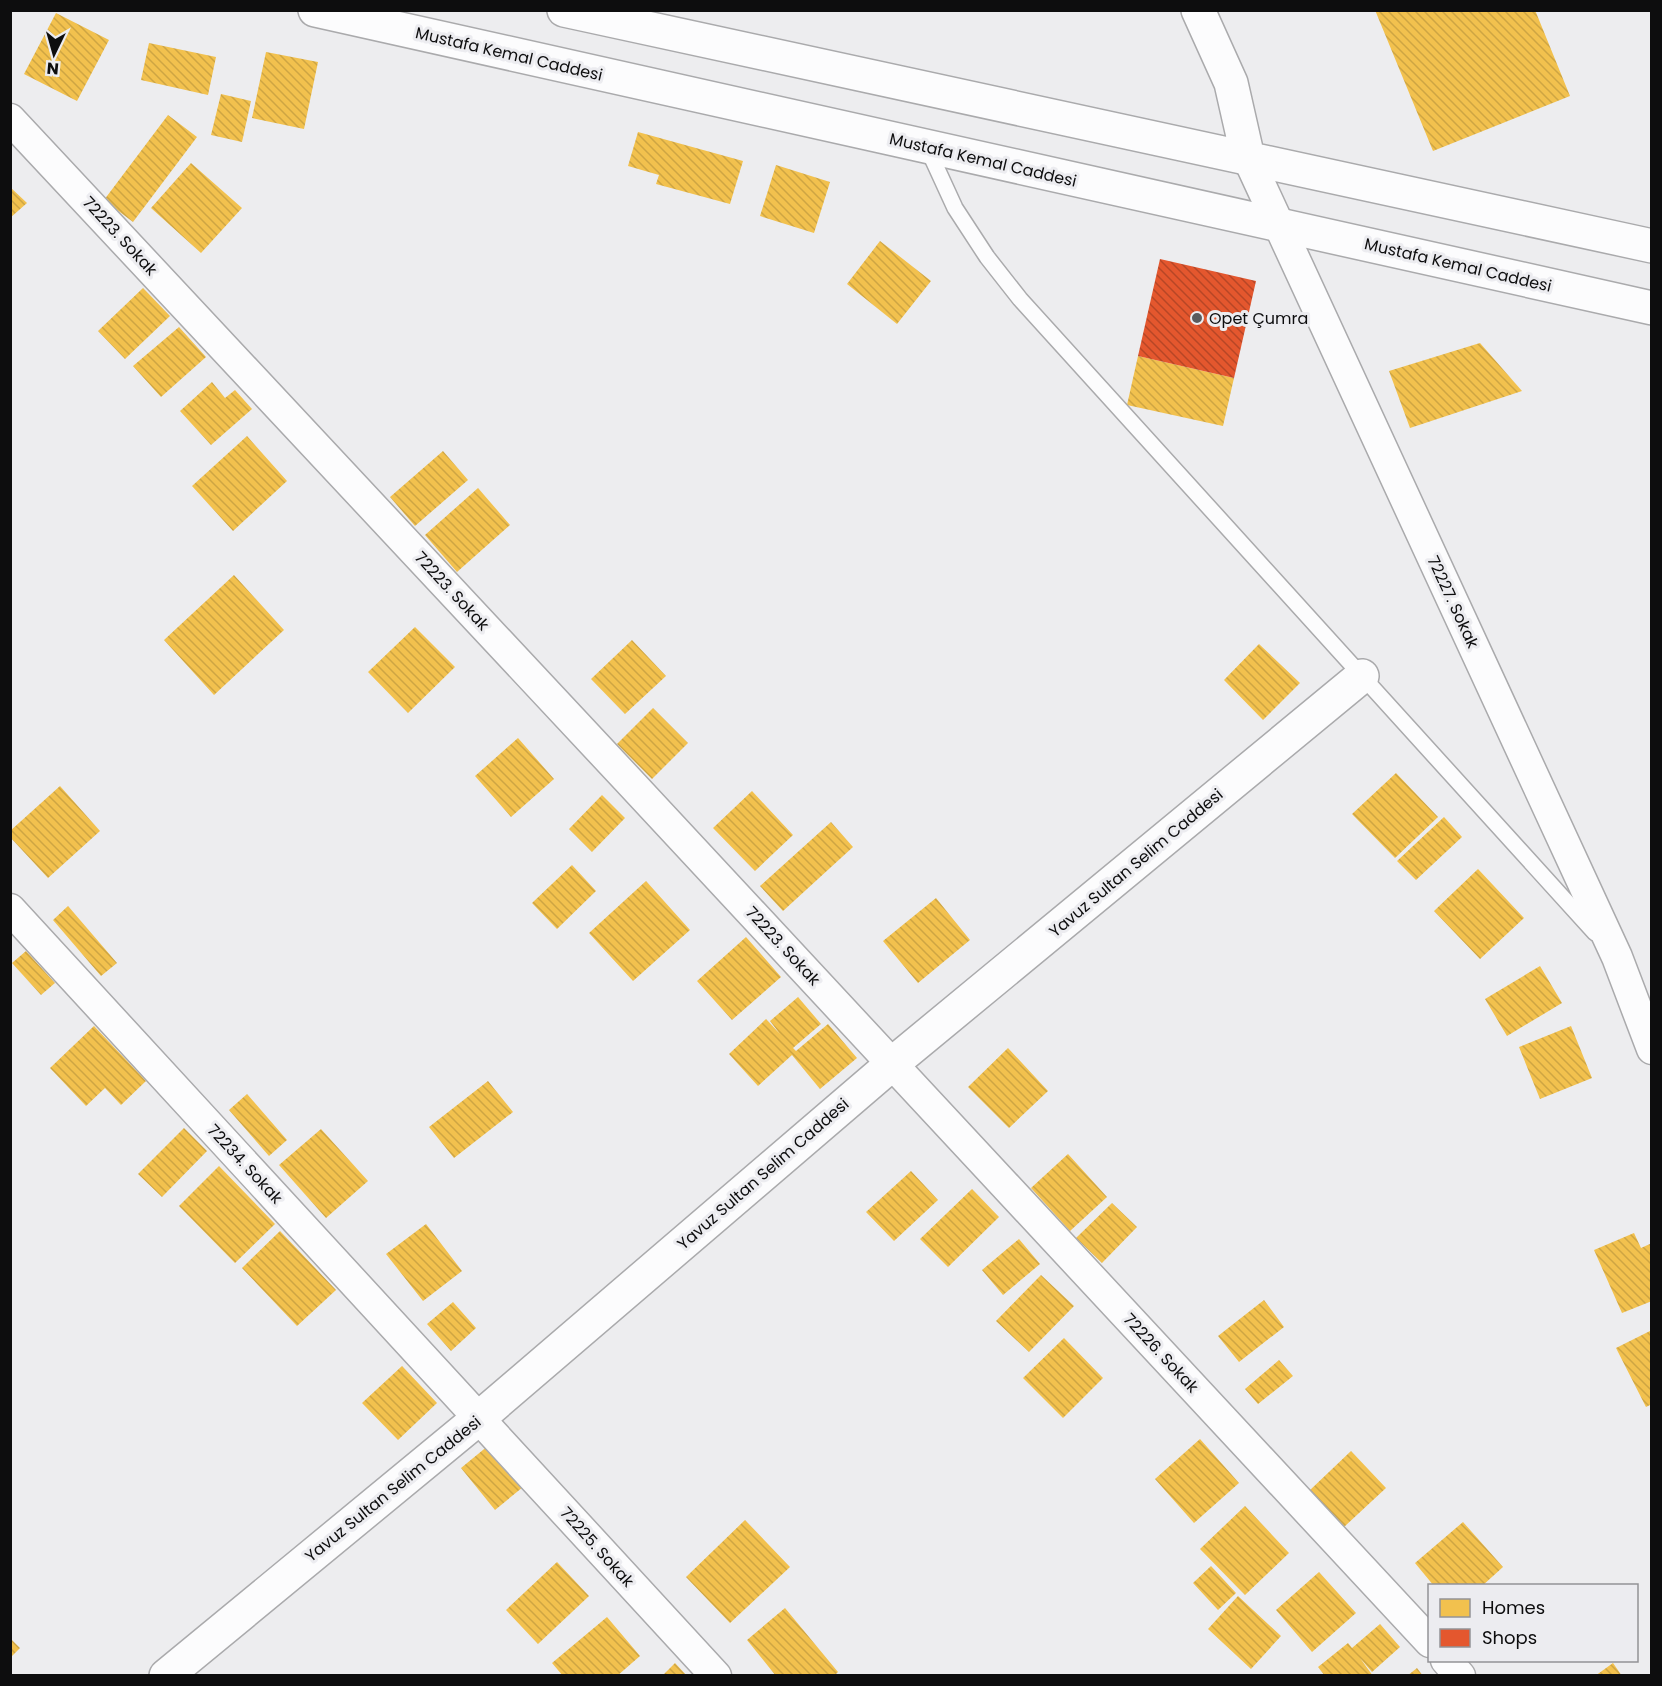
<svg xmlns="http://www.w3.org/2000/svg" width="1662" height="1686" font-family="Poppins,sans-serif">
	<style>
		.homes { fill: url(#homes-back-hatch) }
		.shops { fill: url(#shops-back-hatch) }
		.lines { fill: none; stroke-linecap: round; stroke-linejoin: round }
		.lane-casing { stroke: #aaaaac; stroke-width: 18 }
		.street-casing { stroke: #aaaaac; stroke-width: 33 }
		.secondary-casing { stroke: #aaaaac; stroke-width: 36 }
		.lane { stroke: #fcfcfd; stroke-width: 15 }
		.street { stroke: #fcfcfd; stroke-width: 30 }
		.secondary { stroke: #fcfcfd; stroke-width: 33 }
		.poi-dot { fill: #5b5b5d; stroke: #ececf0; stroke-width: 2 }
		.labels { text-anchor: middle; dominant-baseline: central; stroke-width: 6; stroke-linejoin: round; paint-order: stroke }
		.street-label { font-size: 16px; fill: #0d0d0e; stroke: #ececf0 }
		.poi-label { font-size: 16px; fill: #0d0d0e; stroke: #ececf0; text-anchor: start }
	</style>
	<defs>
		<pattern id="homes-back-hatch" width="6" height="6" patternUnits="userSpaceOnUse" patternTransform="scale(1.5)"><rect width="6" height="6" fill="#f2c14e"/><path d="M-1 5l2 2M0 0l6 6M5-1l2 2" fill="none" stroke="#cea543"/></pattern>
		<pattern id="shops-back-hatch" width="6" height="6" patternUnits="userSpaceOnUse" patternTransform="scale(1.5)"><rect width="6" height="6" fill="#e4572e"/><path d="M-1 5l2 2M0 0l6 6M5-1l2 2" fill="none" stroke="#b74626"/></pattern>
	</defs>
	<rect width="100%" height="100%" fill="#ededef"/>
	<!-- homes -->
	<path class="homes" d="M1375,10H1535L1570,96L1433,151Z
		M56,13L109,40L77,101L24,74Z
		M149,43L216,57L208,95L141,80Z
		M266,52L318,62L304,129L252,118Z
		M221,94L251,101L242,142L211,135Z
		M168,115L197,137L133,222L104,200Z
		M638,132L743,161L730,204L656,184L659,175L628,166Z
		M191,163L242,208L201,253L151,208Z
		M776,165L830,182L814,233L760,216Z
		M10,187L27,203L10,218Z
		M880,241L931,281L897,324L847,284Z
		M143,288L170,316L125,359L98,331Z
		M179,327L206,357L161,397L133,366Z
		M1480,343L1522,391L1410,428L1389,371Z
		M1138,356L1234,378L1223,426L1127,405Z
		M212,382L225,398L235,390L252,409L211,445L180,411Z
		M247,436L287,481L233,531L192,486Z
		M443,451L468,480L415,526L390,497Z
		M478,488L510,525L457,572L425,535Z
		M234,575L284,630L214,695L164,640Z
		M415,627L455,667L408,713L368,672Z
		M632,640L666,676L625,714L591,679Z
		M1259,644L1300,683L1263,720L1224,680Z
		M653,708L688,743L652,779L617,744Z
		M518,738L554,779L511,817L475,776Z
		M1396,773L1438,817L1395,858L1352,814Z
		M60,786L100,831L48,878L10,837V831Z
		M752,791L793,835L755,871L713,828Z
		M602,795L625,818L592,852L569,829Z
		M1444,817L1462,837L1416,880L1397,861Z
		M831,822L853,847L783,911L760,886Z
		M572,865L596,891L557,929L532,903Z
		M1478,869L1524,918L1480,959L1434,911Z
		M646,881L690,930L633,981L589,933Z
		M936,898L970,940L918,983L883,941Z
		M68,906L117,963L101,976L53,920Z
		M746,937L781,977L732,1020L697,981Z
		M26,951L55,983L41,995L12,963Z
		M1540,966L1562,1003L1507,1036L1485,999Z
		M798,997L821,1024L793,1048L796,1051L828,1024L857,1058L820,1089L792,1055L758,1086L729,1054L766,1019L780,1034L770,1021Z
		M94,1026L146,1081L121,1105L105,1088L86,1106L50,1068Z
		M1571,1026L1592,1078L1540,1099L1519,1047Z
		M1008,1048L1048,1091L1009,1128L968,1087Z
		M488,1081L513,1112L454,1158L429,1127Z
		M247,1094L287,1140L269,1156L229,1110Z
		M184,1128L207,1151L162,1197L138,1174Z
		M321,1129L368,1181L326,1218L279,1165Z
		M1068,1154L1107,1197L1070,1231L1031,1188Z
		M219,1166L275,1224L235,1263L179,1206Z
		M911,1171L938,1200L894,1241L866,1212Z
		M972,1189L999,1217L948,1267L920,1239Z
		M1112,1203L1137,1227L1102,1263L1076,1238Z
		M426,1224L462,1271L423,1301L386,1254Z
		M280,1231L336,1290L297,1326L242,1268Z
		M1634,1233L1641,1248L1652,1243V1301L1622,1313L1594,1250Z
		M1019,1239L1040,1264L1003,1295L982,1270Z
		M1041,1275L1074,1306L1029,1352L996,1321Z
		M1264,1300L1284,1327L1239,1362L1218,1336Z
		M453,1302L476,1328L451,1351L427,1324Z
		M1652,1330V1404L1646,1407L1616,1348Z
		M1064,1338L1103,1378L1063,1418L1023,1378Z
		M1279,1360L1293,1376L1258,1404L1245,1389Z
		M402,1366L437,1403L398,1440L362,1403Z
		M1200,1439L1239,1483L1194,1523L1155,1479Z
		M489,1445L523,1487L495,1510L461,1468Z
		M1351,1451L1386,1488L1344,1527L1309,1491Z
		M1245,1506L1289,1553L1245,1595L1200,1549Z
		M745,1520L790,1567L730,1623L686,1577Z
		M1463,1522L1503,1567L1482,1586H1434L1415,1563Z
		M557,1562L589,1596L538,1644L506,1610Z
		M1211,1566L1236,1593L1218,1610L1193,1583Z
		M1319,1572L1356,1613L1312,1652L1276,1610Z
		M1238,1596L1281,1636L1251,1669L1208,1629Z
		M785,1608L838,1672L834,1676H776L747,1640Z
		M607,1617L640,1656L617,1676H563L552,1663Z
		M1380,1624L1400,1647L1372,1672L1360,1658L1373,1676H1325L1318,1667L1348,1643L1352,1648Z
		M10,1638L20,1648L10,1658Z
		M675,1663L687,1676H662Z
		M1613,1663L1622,1676H1595Z
		M1417,1668L1423,1676H1407Z"/>
	<!-- shops -->
	<path class="shops" d="M1160,259L1256,281L1234,378L1138,356Z"/>
	<g class="lines">
		<!-- lane casing -->
		<g class="lane-casing">
			<path id="lane" d="M927,147L955,208L987,257L1020,299L1595,933"/>
		</g>
		<!-- street casing -->
		<g class="street-casing">
			<path id="street" d="M10,119L627,779L1430,1642
				M1248,158L1617,957L1652,1049
				M10,909L716,1676
				M1446,1660L1460,1676"/>
		</g>
		<!-- secondary casing -->
		<g class="secondary-casing">
			<path id="secondary" d="M315,10L1652,308
				M564,10L1652,246
				M1198,10L1231,83L1248,158
				M166,1676L479,1418L892,1064L1362,676"/>
		</g>
		<!-- lane -->
		<use href="#lane" class="lane"/>
		<!-- street -->
		<use href="#street" class="street"/>
		<!-- secondary -->
		<use href="#secondary" class="secondary"/>
	</g>
	<!-- markers -->
	<circle class="poi-dot" cx="1197" cy="318" r="6"/>
	<g class="labels">
		<!-- street labels -->
		<g class="street-label">
			<text transform="translate(509 54) rotate(13)">Mustafa Kemal Caddesi</text>
			<text transform="translate(983 160) rotate(13)">Mustafa Kemal Caddesi</text>
			<text transform="translate(120 236) rotate(47)">72223. Sokak</text>
			<text transform="translate(1458 265) rotate(13)">Mustafa Kemal Caddesi</text>
			<text transform="translate(452 591) rotate(47)">72223. Sokak</text>
			<text transform="translate(1453 602) rotate(65)">72227. Sokak</text>
			<text transform="translate(1136 863) rotate(-40)">Yavuz Sultan Selim Caddesi</text>
			<text transform="translate(783 946) rotate(47)">72223. Sokak</text>
			<text transform="translate(245 1164) rotate(47)">72234. Sokak</text>
			<text transform="translate(763 1174) rotate(-41)">Yavuz Sultan Selim Caddesi</text>
			<text transform="translate(1161 1353) rotate(47)">72226. Sokak</text>
			<text transform="translate(393 1489) rotate(-39)">Yavuz Sultan Selim Caddesi</text>
			<text transform="translate(597 1547) rotate(48)">72225. Sokak</text>
		</g>
		<!-- poi labels -->
		<g class="poi-label">
			<text x="1209" y="318">Opet Çumra</text>
		</g>
	</g>
	<!-- border -->
	<rect width="1662" height="1686" fill="none" stroke="#0d0d0e" stroke-width="24"/>
	<!-- legend -->
	<rect x="1428" y="1584" width="210" height="78" fill="#ececf0" stroke="#939396" stroke-width="1.5"/>
	<rect x="1440" y="1599" width="30" height="18" fill="#f2c14e" stroke="#939396" stroke-width="1.5"/>
	<text x="1482" y="1614" font-size="18" fill="#0d0d0e">Homes</text>
	<rect x="1440" y="1629" width="30" height="18" fill="#e4572e" stroke="#939396" stroke-width="1.5"/>
	<text x="1482" y="1644" font-size="18" fill="#0d0d0e">Shops</text>
	<!-- north arrow -->
	<g transform="translate(54 54) rotate(185)" stroke="#ececf0" stroke-width="4.5" paint-order="stroke">
	<path d="M0-4.5L10 22L0 15L-10 22Z" fill="#0d0d0e"/>
	<text y="-9" font-size="16" font-weight="bold" text-anchor="middle" fill="#0d0d0e">N</text>
	</g>
</svg>
